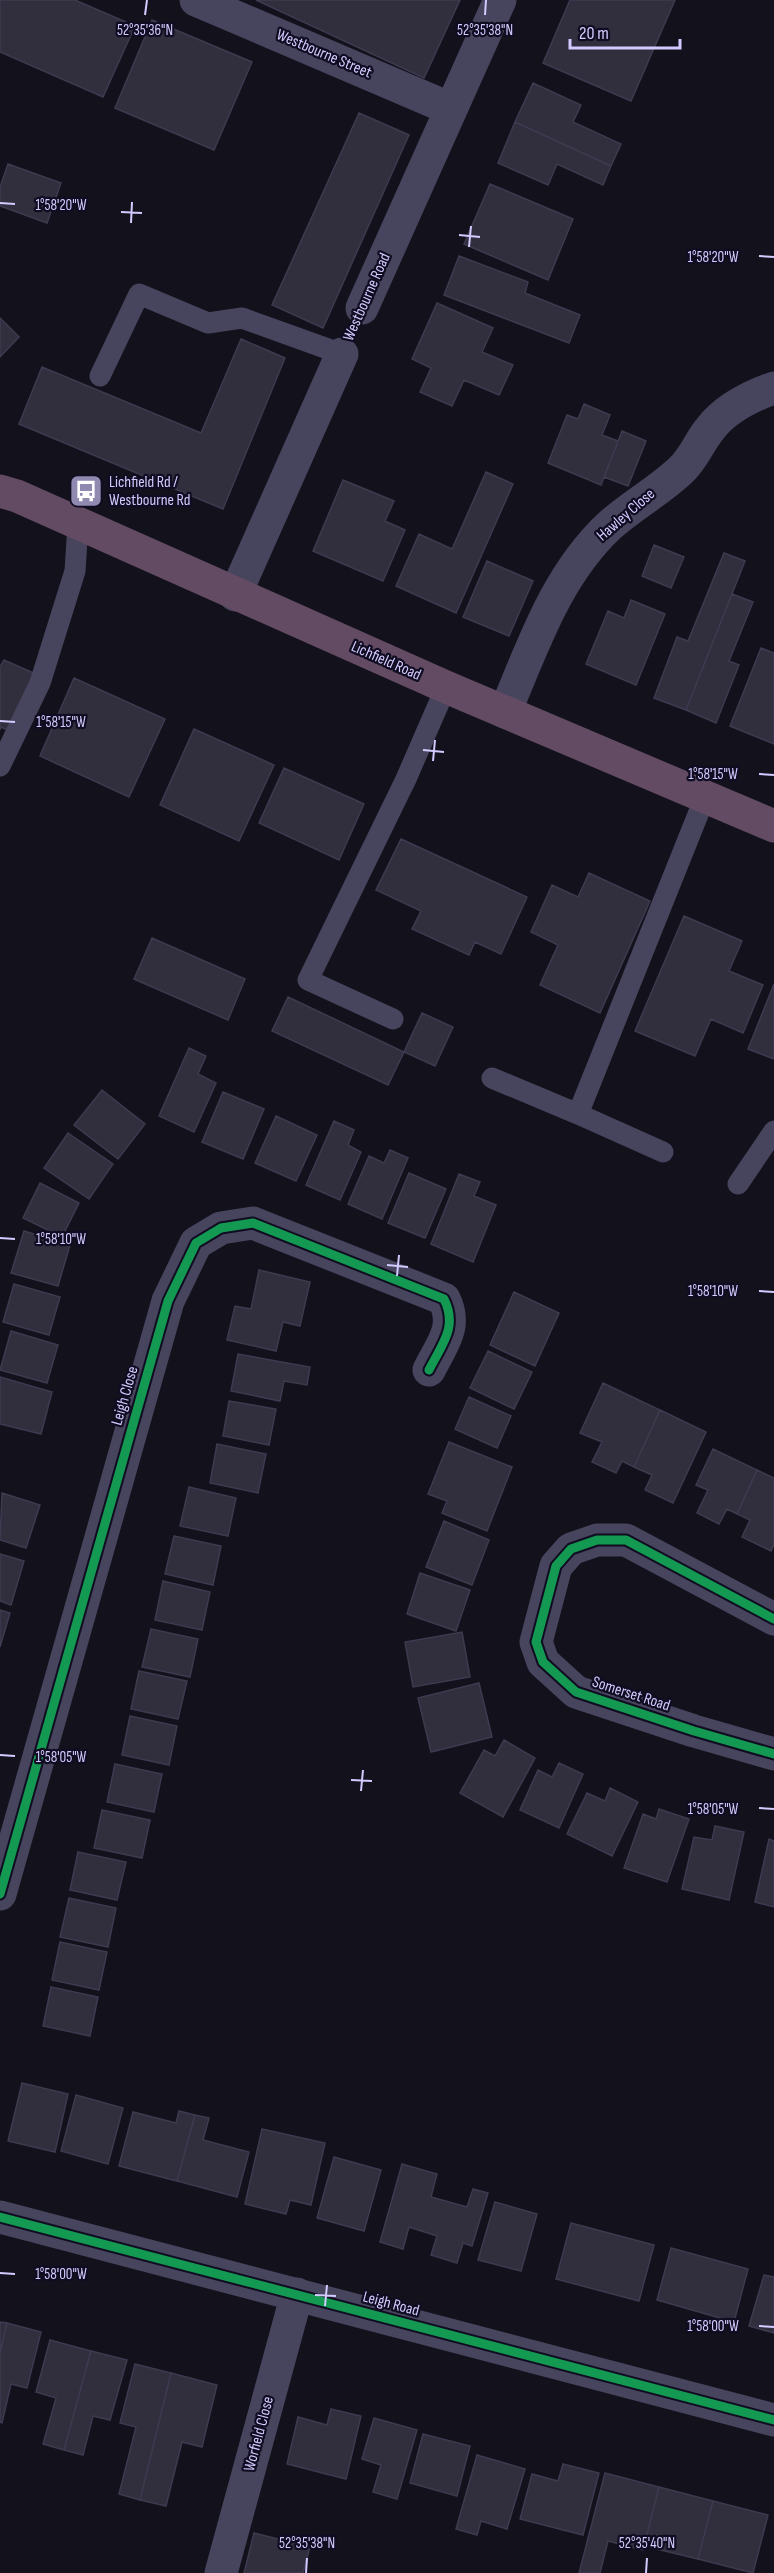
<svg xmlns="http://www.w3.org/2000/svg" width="774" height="2573" font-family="'Sofia Sans Condensed',sans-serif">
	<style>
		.building { fill: #312e3e; stroke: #3e3a50; stroke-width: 1.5 }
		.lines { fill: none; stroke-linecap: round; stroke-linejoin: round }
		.lane { stroke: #47445d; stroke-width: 21 }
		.street { stroke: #47445d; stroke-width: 33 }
		.highway { stroke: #624b63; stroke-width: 33 }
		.cycleway-casing { stroke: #100c21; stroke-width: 13 }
		.cycleway { stroke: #139951; stroke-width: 9 }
		.ticks { fill: none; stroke: #d3cbff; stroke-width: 2 }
		.labels { text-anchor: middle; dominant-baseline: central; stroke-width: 4.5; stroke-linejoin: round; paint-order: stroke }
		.street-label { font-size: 16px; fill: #d3cbff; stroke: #100c21 }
		.poi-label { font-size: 16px; fill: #d3cbff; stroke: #100c21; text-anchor: start }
		.ticks-label { font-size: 15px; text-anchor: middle; fill: #d3cbff; stroke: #100c21; stroke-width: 4.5; stroke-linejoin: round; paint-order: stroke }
	</style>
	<rect width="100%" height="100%" fill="#13111c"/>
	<!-- building -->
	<path class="building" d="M0,0H75L135,26L103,97L0,52Z
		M256,0H460L424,78Z
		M570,0H675L631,101L543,63Z
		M152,20L252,62L214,150L115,108Z
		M533,83L581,105L573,122L621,144L611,166L515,122Z
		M359,113L409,135L323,328L272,305Z
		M515,122L611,166L603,185L557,164L548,185L498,163Z
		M8,164L61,183L47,223L0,206V187Z
		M490,184L573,219L548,280L464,244Z
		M459,256L528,282L525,293L580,315L569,343L444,295Z
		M437,303L493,328L482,352L513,365L499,395L464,380L452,406L420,392L431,368L412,359Z
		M0,318L19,337L0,357Z
		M241,339L285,358L223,509L19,424L42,367L201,433Z
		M584,404L610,415L602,435L618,441L601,485L548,463L567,415L578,419Z
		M622,431L646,441L628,486L604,477Z
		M486,472L513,484L456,613L396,586L419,534L452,549Z
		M343,480L394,501L385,521L405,530L383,581L313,551Z
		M654,545L684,557L671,588L642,576Z
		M724,553L745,561L686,710L654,698L677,637L688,641Z
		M487,561L533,581L509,636L463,617Z
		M732,594L753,602L729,661L739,665L716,723L686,710Z
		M631,600L665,614L636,685L586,664L608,611L624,618Z
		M761,648L774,653V744L730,726Z
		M4,660L40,676L14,733L1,727L0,730V667Z
		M74,678L165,719L129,797L40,756Z
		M194,729L274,765L239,841L160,805Z
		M284,768L364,804L339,860L259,823Z
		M401,839L527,897L501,954L475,942L469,955L412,929L421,911L376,890Z
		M589,873L650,901L600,1013L540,985L558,945L531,932L552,885L578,897Z
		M684,916L742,941L729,971L763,985L743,1033L711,1019L695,1056L635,1031Z
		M152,938L245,979L228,1020L134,979Z
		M774,984V1059L748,1049Z
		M288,997L404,1052L388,1085L272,1031Z
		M422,1013L453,1027L435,1066L404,1052Z
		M189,1048L206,1056L198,1074L216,1083L194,1132L159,1116Z
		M102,1090L145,1124L118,1159L74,1125Z
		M223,1092L264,1109L243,1159L202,1142Z
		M276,1116L317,1135L296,1181L255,1163Z
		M334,1121L354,1130L348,1145L361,1152L340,1200L306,1185Z
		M68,1133L113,1164L89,1199L44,1168Z
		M390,1150L408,1158L382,1219L348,1204L369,1156L384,1163Z
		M409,1173L446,1189L425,1238L388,1223Z
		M459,1174L480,1182L474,1196L496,1205L473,1262L431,1244Z
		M40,1183L79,1203L62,1237L23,1218Z
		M24,1231L70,1245L58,1286L11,1273Z
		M259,1270L310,1282L300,1326L283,1322L276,1351L227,1340L235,1306L251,1309Z
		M14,1284L60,1297L49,1335L3,1322Z
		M514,1292L559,1313L535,1366L490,1345Z
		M11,1331L58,1345L47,1383L0,1370Z
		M488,1351L532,1372L514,1409L470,1388Z
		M238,1354L310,1367L307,1385L284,1381L280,1401L231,1391Z
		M0,1377L52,1392L41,1434L0,1424Z
		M603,1383L660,1410L634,1467L622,1461L616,1473L592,1462L602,1442L580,1433Z
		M469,1397L511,1416L497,1448L455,1429Z
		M229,1401L276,1409L269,1445L223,1436Z
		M660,1410L706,1432L673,1503L645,1490L652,1475L634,1467Z
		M449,1442L512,1467L487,1531L442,1513L447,1501L428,1494Z
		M217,1444L266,1454L258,1493L210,1483Z
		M713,1449L757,1470L737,1514L727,1509L719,1524L697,1513L708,1490L696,1485Z
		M757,1470L774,1478V1544L771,1551L742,1537L750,1520L737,1514Z
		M189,1487L236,1498L228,1536L180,1526Z
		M2,1493L40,1505L26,1548L0,1540Z
		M444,1521L489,1540L472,1585L426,1567Z
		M174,1536L221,1546L213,1585L165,1574Z
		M0,1554L24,1561L11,1605L0,1601Z
		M420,1573L470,1590L456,1631L407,1614Z
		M163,1581L210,1592L202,1630L155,1620Z
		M0,1610L10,1613L0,1647Z
		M151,1629L198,1639L190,1677L142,1667Z
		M462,1632L470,1677L413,1687L405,1642Z
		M139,1671L187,1681L178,1719L131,1709Z
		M479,1683L492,1737L431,1752L418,1698Z
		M130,1716L177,1726L169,1765L122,1755Z
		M504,1740L535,1758L503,1817L460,1793L484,1750L495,1756Z
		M559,1763L583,1774L559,1828L520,1810L538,1770L552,1777Z
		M115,1764L162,1774L154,1812L107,1802Z
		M610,1788L638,1802L612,1856L567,1834L587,1793L605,1801Z
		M659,1809L689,1819L667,1882L624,1868L643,1814L656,1819Z
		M102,1810L150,1820L142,1858L94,1848Z
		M715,1826L744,1832L729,1900L682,1889L694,1837L712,1840Z
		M769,1839L774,1841V1907L755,1902Z
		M78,1852L126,1862L117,1900L70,1890Z
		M69,1898L116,1908L108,1947L60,1937Z
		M60,1942L107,1952L99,1990L52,1980Z
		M51,1987L98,1997L90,2036L43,2026Z
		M22,2083L68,2094L55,2152L8,2141Z
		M76,2095L123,2108L108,2164L61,2151Z
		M179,2111L195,2115L177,2181L119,2166L133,2112L176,2123Z
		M195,2115L209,2118L203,2140L249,2152L237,2197L177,2181Z
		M262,2129L325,2143L311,2205L290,2200L286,2214L245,2204Z
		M334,2157L381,2170L364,2231L317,2218Z
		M402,2164L437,2174L431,2197L467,2207L473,2189L488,2193L472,2246L463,2243L457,2263L431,2255L437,2236L409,2227L403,2249L380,2242Z
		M495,2202L537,2214L521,2271L478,2260Z
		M571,2223L654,2245L639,2301L556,2279Z
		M671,2248L748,2269L734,2322L657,2300Z
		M764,2275L774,2277V2333L749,2326Z
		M0,2322L7,2323L0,2353Z
		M7,2323L41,2332L27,2388L11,2384L2,2423L0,2422V2353Z
		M50,2340L91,2351L64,2450L43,2444L56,2398L36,2392Z
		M91,2351L127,2360L110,2420L93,2416L83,2455L64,2450Z
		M135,2364L171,2373L140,2500L119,2494L136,2427L120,2423Z
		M171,2373L217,2385L202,2447L182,2442L166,2506L140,2500Z
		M331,2409L361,2416L346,2479L287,2464L298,2417L327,2425Z
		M374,2418L417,2430L397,2499L373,2492L381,2465L362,2459Z
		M423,2434L470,2446L457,2496L410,2483Z
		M477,2455L525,2469L507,2529L481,2521L477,2535L456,2529Z
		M563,2464L599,2473L583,2535L520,2519L532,2474L558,2481Z
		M605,2473L659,2487L643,2550L608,2541L600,2573H579Z
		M659,2487L713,2501L698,2559L644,2546Z
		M713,2501L768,2515L753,2573L698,2559Z
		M254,2533L310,2547L303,2573H244Z"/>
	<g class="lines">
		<!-- lane -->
		<path class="lane" d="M100,376L139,294L208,323L242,318L342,354
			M0,766L40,683L75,571L78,524
			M393,1019L308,980L406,779L446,687
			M492,1078L578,1114
			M663,1152L578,1114L705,797
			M738,1184L774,1131"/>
		<!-- street -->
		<path class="street" d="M196,0L451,109
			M362,308L500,0
			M235,595L342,354
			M505,712C533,646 556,576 609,526C631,506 659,491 681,470C694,458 699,442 710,429C725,409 751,396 774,388
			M774,1619L626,1540H597L571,1549L556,1566L536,1642L543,1662L576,1692L694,1731L774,1754
			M0,1894L168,1301L196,1243L221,1228L253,1223L444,1299C458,1327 442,1344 429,1370
			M0,2217L774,2420
			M221,2573L297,2294"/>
		<!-- highway -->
		<path class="highway" d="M0,491L17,496L446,687L774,826"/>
		<!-- cycleway casing -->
		<g class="cycleway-casing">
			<path id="cycleway" d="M774,1619L626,1540H597L571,1549L556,1566L536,1642L543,1662L576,1692L694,1731L774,1754
				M0,1894L168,1301L196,1243L221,1228L253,1223L444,1299C458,1327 442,1344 429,1370
				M0,2217L774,2420"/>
		</g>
		<!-- cycleway -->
		<use href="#cycleway" class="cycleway"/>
	</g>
	<!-- ticks -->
	<path class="ticks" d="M145,15L147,0M485,15L486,0M0,203L15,204M121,212L142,213M131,223L132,202M459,235L480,237M469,247L471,226M759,256L774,257M0,721L15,722M423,750L444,752M433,761L435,740M759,774L774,775M0,1238L15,1239M387,1265L408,1267M397,1276L399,1255M759,1291L774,1292M0,1755L15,1756M351,1780L372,1781M361,1791L363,1770M759,1808L774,1809M0,2273L15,2274M315,2295L336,2296M325,2306L327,2285M759,2326L774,2327M306,2573L307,2558M646,2573L647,2558"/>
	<!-- icons -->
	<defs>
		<g id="bus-square" transform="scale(1.725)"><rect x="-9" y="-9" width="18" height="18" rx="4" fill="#908ab0" stroke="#100c21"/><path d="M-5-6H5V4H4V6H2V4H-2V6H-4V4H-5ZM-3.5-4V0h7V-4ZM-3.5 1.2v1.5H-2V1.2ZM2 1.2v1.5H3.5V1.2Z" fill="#fff"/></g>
	</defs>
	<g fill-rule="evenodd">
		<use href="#bus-square" x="86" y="491"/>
	</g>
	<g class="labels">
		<!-- street labels -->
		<g class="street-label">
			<text transform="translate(324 54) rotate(23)">Westbourne Street</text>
			<text transform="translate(367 297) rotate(-66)">Westbourne Road</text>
			<text transform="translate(626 515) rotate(-41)">Hawley Close</text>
			<text transform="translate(386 661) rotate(24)">Lichfield Road</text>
			<text transform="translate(125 1396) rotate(-74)">Leigh Close</text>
			<text transform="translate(631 1694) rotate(18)">Somerset Road</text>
			<text transform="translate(391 2304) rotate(15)">Leigh Road</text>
			<text transform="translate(259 2434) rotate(-75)">Worfield Close</text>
		</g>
		<!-- poi labels -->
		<g class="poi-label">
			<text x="109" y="482">Lichfield Rd /<tspan x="109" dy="18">Westbourne Rd</tspan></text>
		</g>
	</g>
	<g class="ticks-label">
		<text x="145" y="35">52°35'36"N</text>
		<text x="485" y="35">52°35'38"N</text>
		<text x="61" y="210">1°58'20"W</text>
		<text x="713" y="262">1°58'20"W</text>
		<text x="61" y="727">1°58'15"W</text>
		<text x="713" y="779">1°58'15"W</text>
		<text x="61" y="1244">1°58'10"W</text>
		<text x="713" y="1296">1°58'10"W</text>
		<text x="61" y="1762">1°58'05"W</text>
		<text x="713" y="1814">1°58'05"W</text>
		<text x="61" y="2279">1°58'00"W</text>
		<text x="713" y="2331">1°58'00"W</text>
		<text x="307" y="2548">52°35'38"N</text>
		<text x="647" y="2548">52°35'40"N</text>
	</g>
	<!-- scale -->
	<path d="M570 39v9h110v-9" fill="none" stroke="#d3cbff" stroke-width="3"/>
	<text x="579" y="39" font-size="18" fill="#d3cbff" stroke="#100c21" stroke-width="4.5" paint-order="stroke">20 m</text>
</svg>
